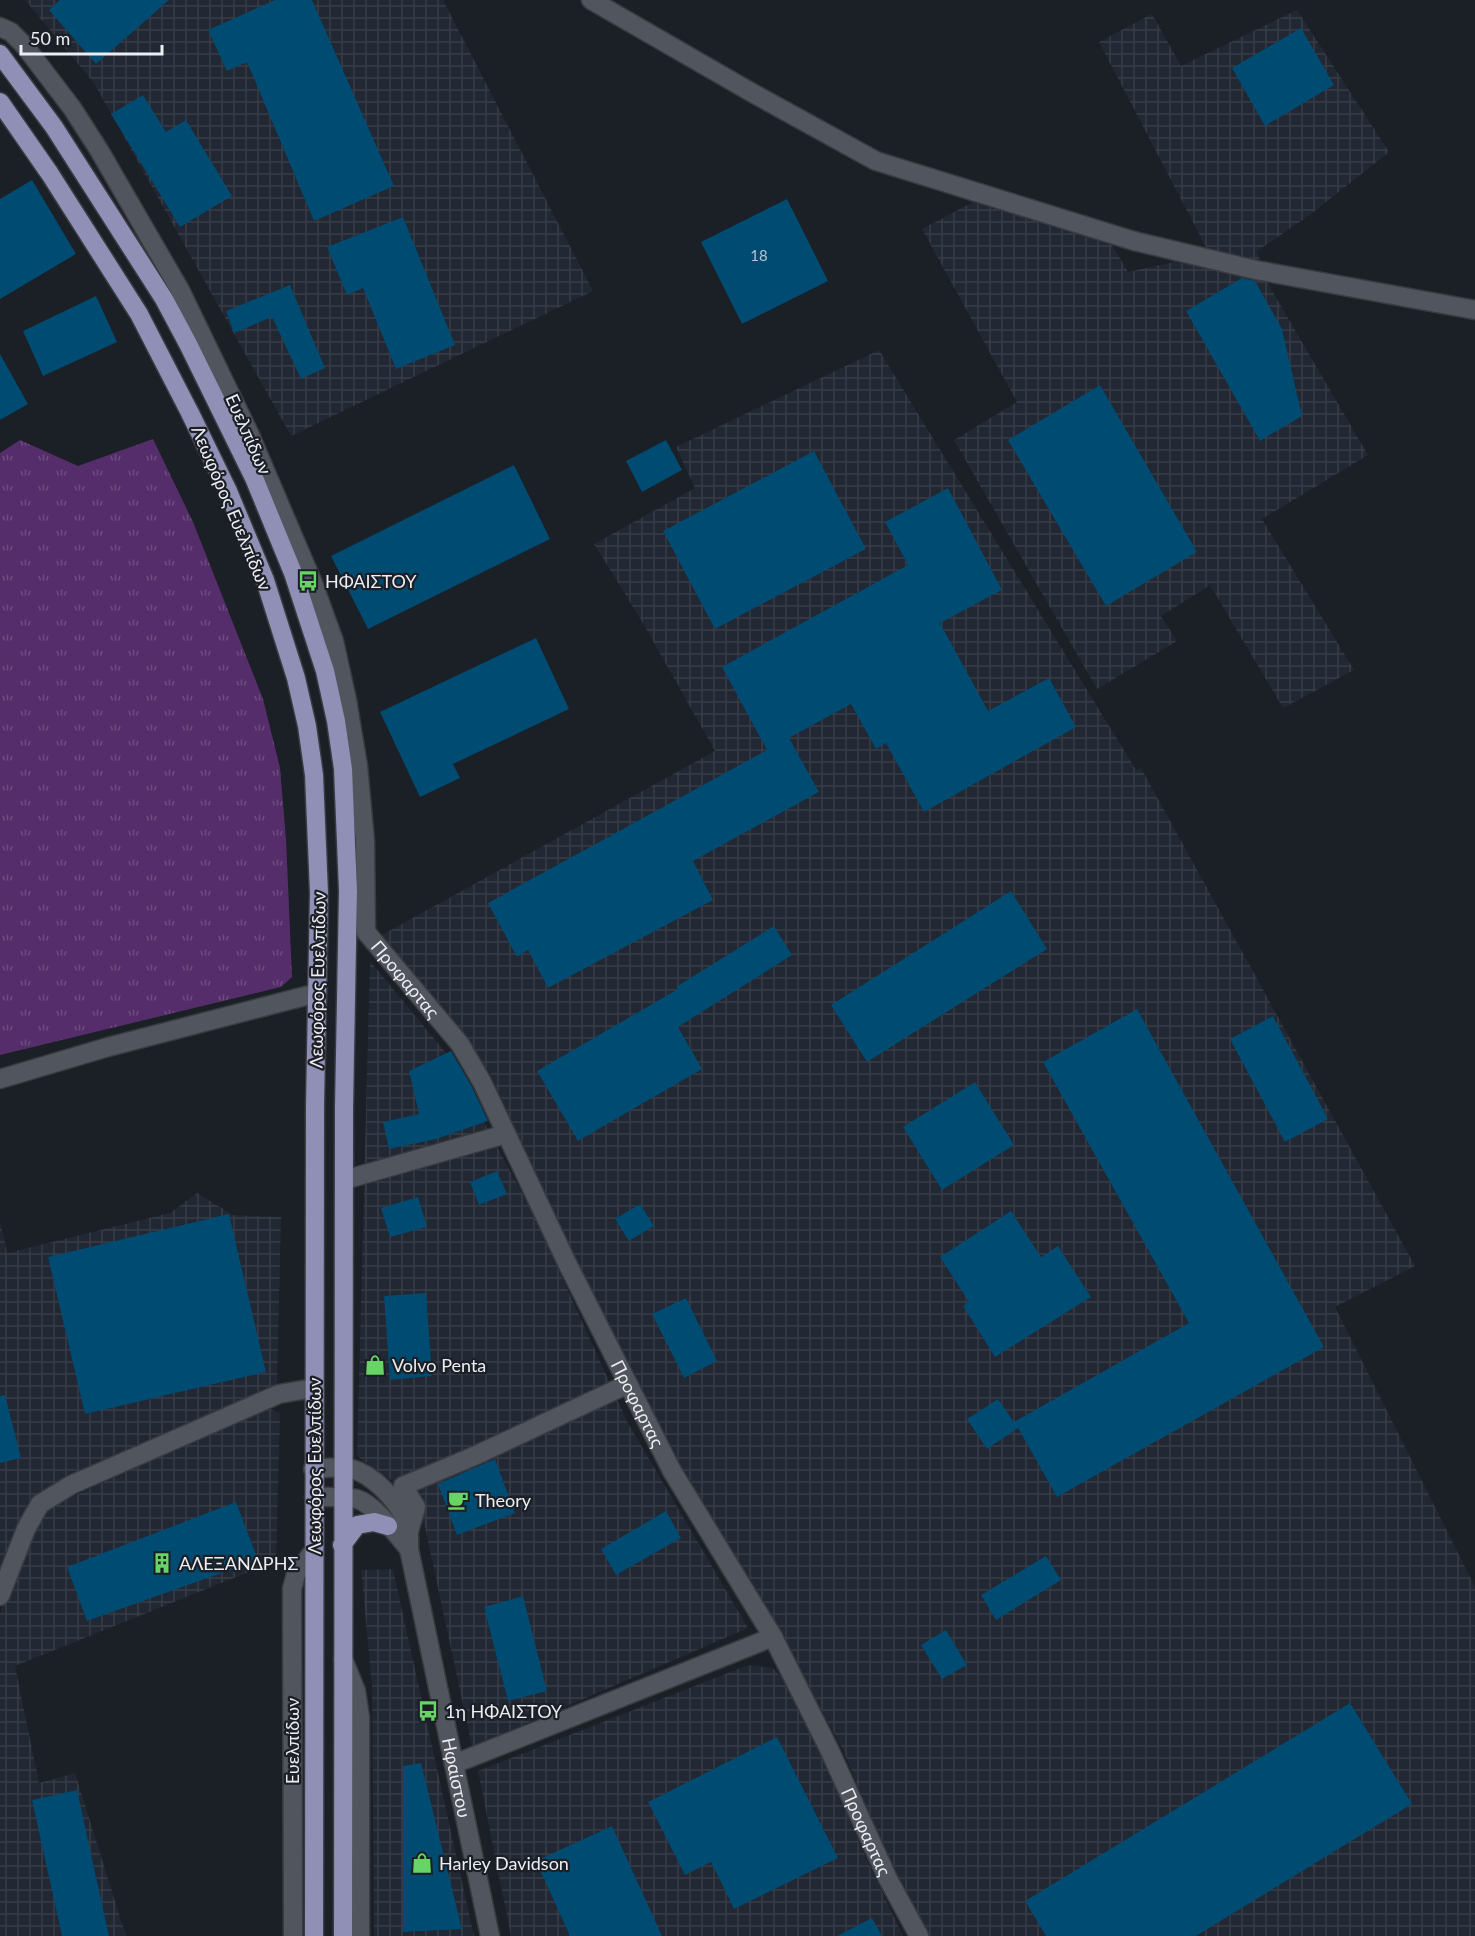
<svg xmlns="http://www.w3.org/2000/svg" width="1475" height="1936" font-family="Lato,sans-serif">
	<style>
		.industrial { fill: url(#industrial-grid) }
		.grass { fill: url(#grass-tufts) }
		.building { fill: #004b71 }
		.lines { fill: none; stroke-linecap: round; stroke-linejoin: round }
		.minor-casing { stroke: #393b41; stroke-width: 21 }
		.major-casing { stroke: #393b41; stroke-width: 21 }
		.minor { stroke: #51555d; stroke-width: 18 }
		.major { stroke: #908fb5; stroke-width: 18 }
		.labels { text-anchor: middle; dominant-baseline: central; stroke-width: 4.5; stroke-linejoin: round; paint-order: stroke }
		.number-label { font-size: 15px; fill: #b1c5d2 }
		.street-label { font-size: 18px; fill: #eceef3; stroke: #1b1f26 }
		.poi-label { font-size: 18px; fill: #eceef3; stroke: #1b1f26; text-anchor: start }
	</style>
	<defs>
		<pattern id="industrial-grid" width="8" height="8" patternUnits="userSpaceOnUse" patternTransform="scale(1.5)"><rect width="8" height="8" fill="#212733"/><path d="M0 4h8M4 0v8" fill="none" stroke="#373c47"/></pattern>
		<pattern id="grass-tufts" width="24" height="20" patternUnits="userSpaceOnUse" patternTransform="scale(1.5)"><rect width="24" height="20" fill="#552d6a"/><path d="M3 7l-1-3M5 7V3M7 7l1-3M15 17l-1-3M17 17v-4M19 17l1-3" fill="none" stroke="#6e4c80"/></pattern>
	</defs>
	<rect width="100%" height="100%" fill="#1b1f26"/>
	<!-- industrial -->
	<path class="industrial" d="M25,0H443L593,291L291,436L94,83Z
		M1297,10L1389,152L1307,217L1257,251L1260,260L1207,249L1099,42L1152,14L1181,66Z
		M973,202L1112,245L1128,272L1174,262L1267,277L1271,289L1368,455L1262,519L1354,670L1283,708L1210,585L1161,616L1177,641L1097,689L954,440L1017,402L922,229Z
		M879,350L1136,770L1141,768L1415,1266L1335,1307L1475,1587V1936H927L892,1869L843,1750L779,1631L678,1469L583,1279L490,1073L380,936L715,751L640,618L594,544L695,488L676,447Z
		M370,961L446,1053L532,1211L628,1423L748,1628L472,1747L425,1527L401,1487L357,1456Z
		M197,1193L233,1215L281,1217L277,1385L57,1489L0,1577V1221L7,1253L170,1213Z
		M264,1407L280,1413L276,1561L15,1666L39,1783L75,1773L126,1936H0V1613L33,1526L44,1510Z
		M393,1569L451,1832L474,1936H374L372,1685L361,1570Z
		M748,1665L773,1668L796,1694L862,1849L903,1936H511L478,1771Z"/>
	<!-- grass -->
	<path class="grass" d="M153,439L193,522L263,699L280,768L286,839L292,977L281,987L0,1055V453L20,440L78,466Z"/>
	<!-- building -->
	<path class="building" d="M60,0H169L96,64L49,10Z
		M275,0H312L394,186L314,221L247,62L227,71L208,30Z
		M1301,28L1334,85L1265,126L1232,68Z
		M143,95L166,132L186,120L232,196L180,227L111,114Z
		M32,180L76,254L0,299V199Z
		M787,199L828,281L742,324L701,242Z
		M403,217L455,345L396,369L363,288L347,295L327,247Z
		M1242,278L1255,281L1282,329L1302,416L1260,441L1186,311Z
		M290,285L325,368L301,379L272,317L234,333L226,311Z
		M96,296L117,342L43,376L23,331Z
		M0,354L28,404L0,420Z
		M1100,385L1197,552L1106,606L1008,440Z
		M666,440L682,470L642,492L626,461Z
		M814,451L866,549L715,629L663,531Z
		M514,465L550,539L368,629L331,556Z
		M948,488L1002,590L940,623L988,711L1049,678L1076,727L924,812L886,743L876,749L851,704L789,738L819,792L693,861L713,900L548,988L528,950L517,957L488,903L767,750L722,667L908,565L885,522Z
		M536,638L569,709L453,764L460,778L420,797L380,712Z
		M1011,891L1047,949L867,1062L831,1005Z
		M774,926L792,955L678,1027L702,1069L578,1141L537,1071L678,989L676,987Z
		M1137,1009L1324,1347L1057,1497L1018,1428L987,1449L967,1419L998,1399L1014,1422L1189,1323L1043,1062Z
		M1273,1016L1328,1119L1285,1142L1230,1039Z
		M451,1051L472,1087L488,1121L436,1139L389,1149L383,1122L419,1114L409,1071Z
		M975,1082L1014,1145L942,1190L903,1127Z
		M497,1171L507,1194L479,1205L470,1182Z
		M418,1197L427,1227L390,1237L381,1208Z
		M640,1204L654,1226L629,1241L615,1219Z
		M1011,1211L1041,1257L1058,1246L1091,1297L995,1357L963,1306L969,1302L940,1257Z
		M229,1214L266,1372L85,1414L48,1257Z
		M426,1293L432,1376L390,1380L384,1296Z
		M686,1298L717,1361L684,1378L652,1314Z
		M5,1395L21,1458L0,1463V1396Z
		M495,1459L515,1513L457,1535L438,1484Z
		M236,1502L258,1560L87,1621L67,1567Z
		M666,1511L681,1538L616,1575L601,1549Z
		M1046,1556L1061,1580L996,1620L981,1595Z
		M523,1596L547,1691L508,1701L484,1607Z
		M946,1630L967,1665L942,1679L921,1645Z
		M1350,1703L1412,1804L1196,1936H1046L1025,1901Z
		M777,1737L838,1858L734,1909L711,1862L685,1875L648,1802Z
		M421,1763L462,1929L403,1932V1766Z
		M77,1790L109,1936H62L32,1800Z
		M612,1826L662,1936H570L536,1861Z
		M872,1918L882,1936H837Z"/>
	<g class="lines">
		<!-- minor casing -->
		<g class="minor-casing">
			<g id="minor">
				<path d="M591,0L749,91L876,161L1134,241L1256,270L1475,310"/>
				<path id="s1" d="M0,27L11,32L24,45L72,108L99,150L180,290L250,435L313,583L334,641L347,700L358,766L365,841L366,932L460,1044L482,1082L567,1263L672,1471L773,1637L829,1749L888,1879L919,1936"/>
				<path d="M0,1079L108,1047L317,993"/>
				<path d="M344,1180L506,1134"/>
				<path id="s2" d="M313,1469C326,1468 339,1466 352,1469C374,1475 396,1500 406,1520C410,1529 409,1539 409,1549L490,1936"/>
				<path d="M314,1497C328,1497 343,1496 357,1499C374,1504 397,1535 409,1549"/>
				<path d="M409,1531L416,1507L403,1486L472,1457L628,1384"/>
				<path d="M0,1596L26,1529L40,1504L71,1485L279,1394L314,1388"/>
				<path d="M343,1659L356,1691L360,1717V1936"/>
				<path d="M454,1764L773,1637"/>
				<path d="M293,1936L292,1589L296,1574L313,1552"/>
			</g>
		</g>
		<!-- major casing -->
		<g class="major-casing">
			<path id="major" d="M0,54L54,127L164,299L188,344L254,478L293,573L325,671L336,721L343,769L348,891L344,1108L343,1936
				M0,102L50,174L139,314L190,413L228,491L265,580L296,678L307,726L314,775L319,893L315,1106L314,1936
				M342,1545L357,1525L374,1522L388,1526"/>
		</g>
		<!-- minor -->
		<use href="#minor" class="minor"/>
		<!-- major -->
		<use href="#major" class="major"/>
	</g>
	<!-- icons -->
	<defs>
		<g id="bus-bare" transform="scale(1.62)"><path d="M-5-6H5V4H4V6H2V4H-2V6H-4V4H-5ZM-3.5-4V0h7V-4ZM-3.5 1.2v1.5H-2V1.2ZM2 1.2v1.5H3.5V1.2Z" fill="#67d465" stroke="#1b1f26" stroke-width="2.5" paint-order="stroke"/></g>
		<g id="shop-bare" transform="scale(1.62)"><path d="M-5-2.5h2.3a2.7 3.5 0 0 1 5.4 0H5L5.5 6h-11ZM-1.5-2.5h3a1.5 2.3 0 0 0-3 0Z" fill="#67d465" stroke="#1b1f26" stroke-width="2.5" paint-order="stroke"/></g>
		<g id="cafe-bare" transform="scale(1.62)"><path d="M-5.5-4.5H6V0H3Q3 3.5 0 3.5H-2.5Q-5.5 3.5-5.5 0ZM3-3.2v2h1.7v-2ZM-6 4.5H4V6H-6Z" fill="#67d465" stroke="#1b1f26" stroke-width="2.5" paint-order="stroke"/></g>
		<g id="building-bare" transform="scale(1.62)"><path d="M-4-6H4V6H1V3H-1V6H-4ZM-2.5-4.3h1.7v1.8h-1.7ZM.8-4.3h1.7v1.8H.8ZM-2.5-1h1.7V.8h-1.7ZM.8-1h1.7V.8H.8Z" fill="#67d465" stroke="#1b1f26" stroke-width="2.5" paint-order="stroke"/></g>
	</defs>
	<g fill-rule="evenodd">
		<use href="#bus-bare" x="308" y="581"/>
		<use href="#shop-bare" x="375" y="1365"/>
		<use href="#cafe-bare" x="458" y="1500"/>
		<use href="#building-bare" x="162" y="1563"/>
		<use href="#bus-bare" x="428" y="1711"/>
		<use href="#shop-bare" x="422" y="1863"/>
	</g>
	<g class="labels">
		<!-- number labels -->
		<g class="number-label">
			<text x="759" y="255">18</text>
		</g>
		<!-- street labels -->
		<g class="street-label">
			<text transform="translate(249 434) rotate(66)">Ευελπίδων</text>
			<text transform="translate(232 508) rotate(67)">Λεωφόρος Ευελπίδων</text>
			<text stroke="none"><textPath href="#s1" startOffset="1060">Προφαρτας</textPath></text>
			<text transform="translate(317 980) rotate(-89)">Λεωφόρος Ευελπίδων</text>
			<text stroke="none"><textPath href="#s1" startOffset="1546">Προφαρτας</textPath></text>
			<text transform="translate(314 1466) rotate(-90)">Λεωφόρος Ευελπίδων</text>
			<text transform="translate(292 1741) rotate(-90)">Ευελπίδων</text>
			<text stroke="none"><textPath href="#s2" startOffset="378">Ηφαίστου</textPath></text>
			<text stroke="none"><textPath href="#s1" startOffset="2032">Προφαρτας</textPath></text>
		</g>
		<!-- poi labels -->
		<g class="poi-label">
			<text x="325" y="581">ΗΦΑΙΣΤΟΥ</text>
			<text x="392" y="1365">Volvo Penta</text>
			<text x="475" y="1500">Theory</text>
			<text x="179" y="1563">ΑΛΕΞΑΝΔΡΗΣ</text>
			<text x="445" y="1711">1η ΗΦΑΙΣΤΟΥ</text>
			<text x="439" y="1863">Harley Davidson</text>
		</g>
	</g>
	<!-- scale -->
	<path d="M21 45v9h141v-9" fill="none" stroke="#eceef3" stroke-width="3"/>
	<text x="30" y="45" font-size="18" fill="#eceef3" stroke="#1b1f26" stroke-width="4.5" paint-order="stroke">50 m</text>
</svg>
